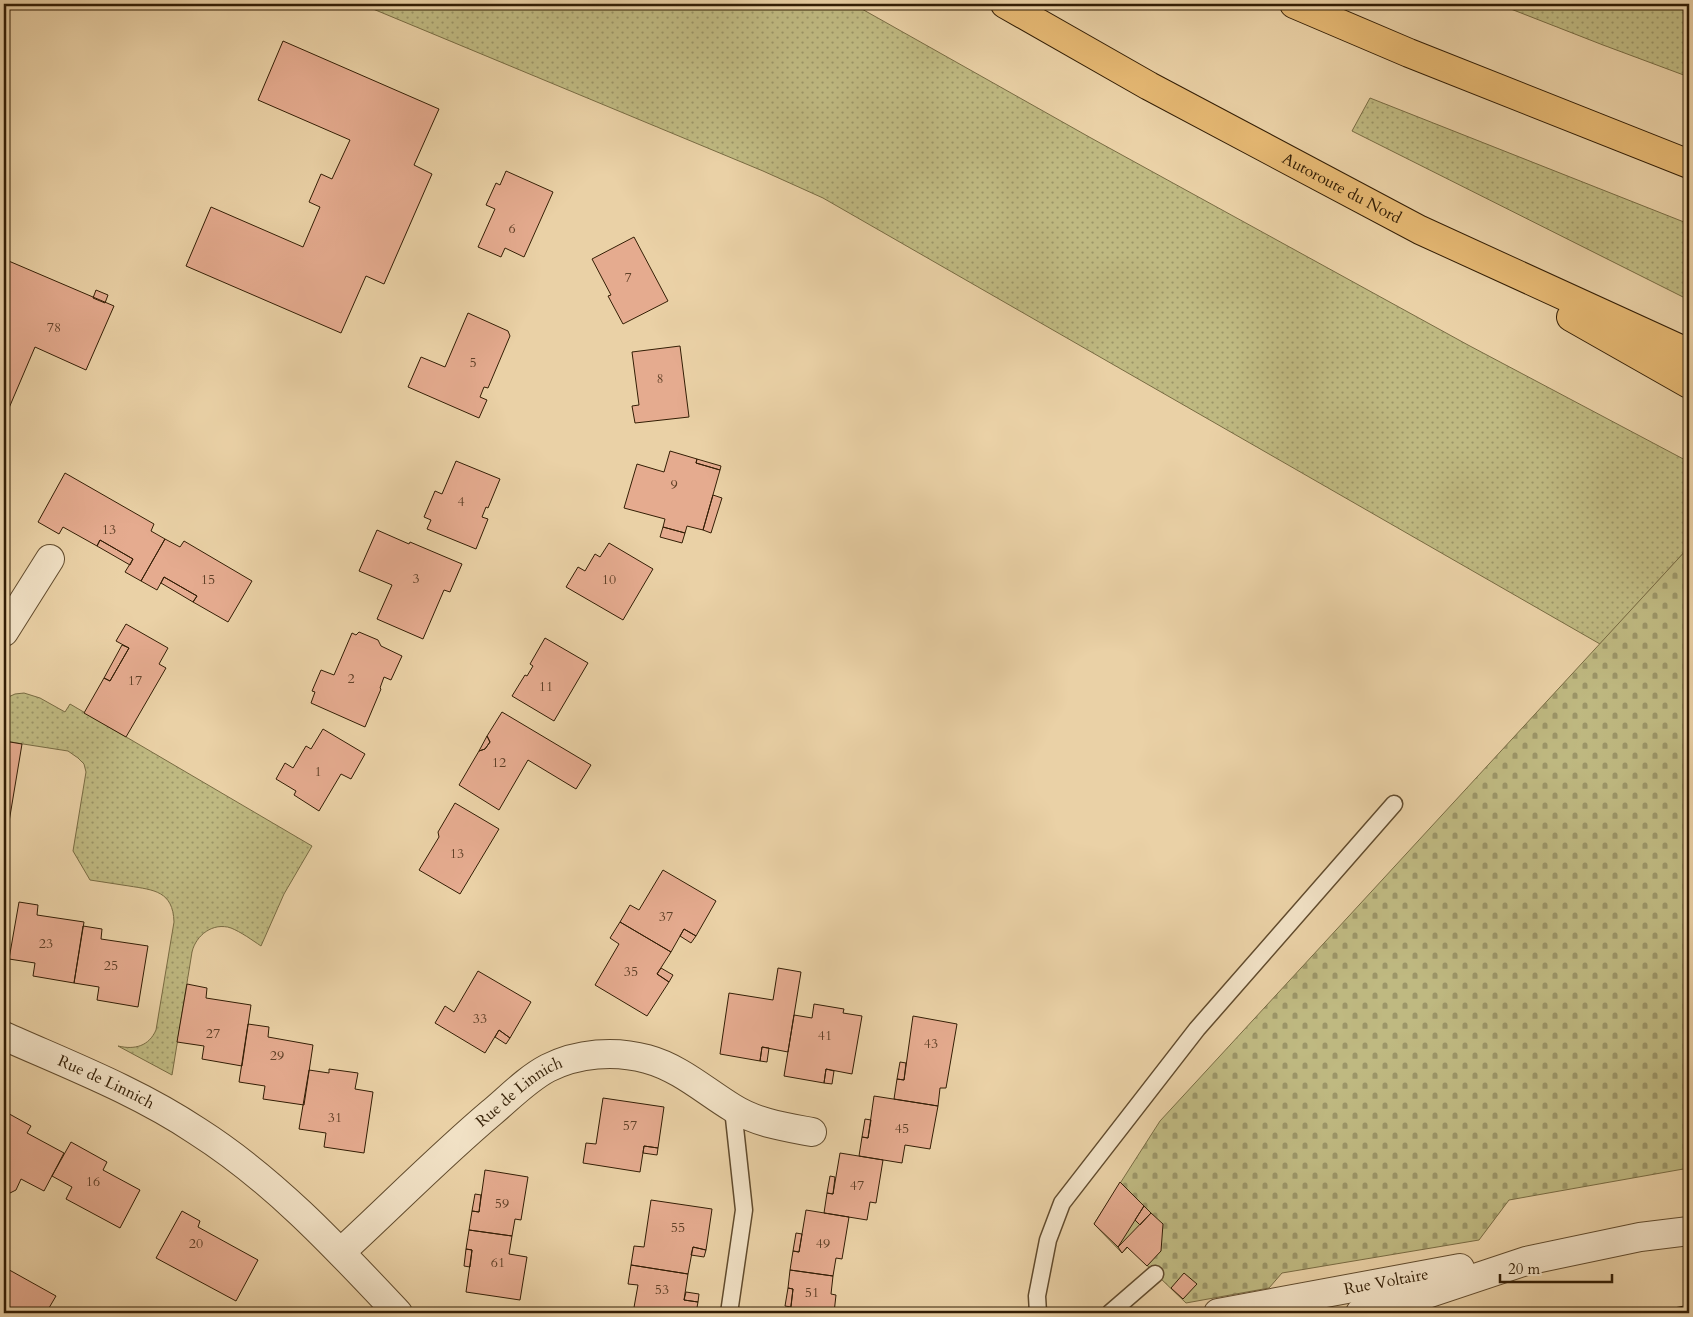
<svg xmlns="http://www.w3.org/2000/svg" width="1693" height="1317" font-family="Cardo,serif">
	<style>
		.grass { fill: url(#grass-dots); stroke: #796c43 }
		.cemetery { fill: url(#cemetery-stones); stroke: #796c43 }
		.building { fill: #e5ab8f; stroke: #331e05 }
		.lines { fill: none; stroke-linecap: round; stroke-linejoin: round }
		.service-casing { stroke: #614b2d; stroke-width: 19 }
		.minor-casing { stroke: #614b2d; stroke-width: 30 }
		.tertiary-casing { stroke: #614b2d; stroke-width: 30 }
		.motorway-casing { stroke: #331e05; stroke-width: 30 }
		.service { stroke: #f1e1c5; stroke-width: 16 }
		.minor { stroke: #f1e1c5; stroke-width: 28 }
		.tertiary { stroke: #f1e1c5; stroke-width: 28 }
		.motorway { stroke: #e5b873; stroke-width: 28 }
		.labels { text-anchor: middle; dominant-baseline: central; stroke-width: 4; stroke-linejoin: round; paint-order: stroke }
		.number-label { font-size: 14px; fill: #604128 }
		.street-label { font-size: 16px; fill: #331e05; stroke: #f1e1c5 }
	</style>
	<defs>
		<pattern id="grass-dots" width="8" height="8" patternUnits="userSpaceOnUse" patternTransform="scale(1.25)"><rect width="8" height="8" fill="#bfb981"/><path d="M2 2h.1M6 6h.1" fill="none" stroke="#9c9668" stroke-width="1.8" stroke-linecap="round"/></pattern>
		<pattern id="cemetery-stones" width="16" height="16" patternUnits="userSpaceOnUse" patternTransform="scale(1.25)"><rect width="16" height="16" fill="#bfb981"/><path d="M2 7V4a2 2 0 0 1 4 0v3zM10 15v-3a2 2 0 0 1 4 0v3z" fill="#9c9668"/></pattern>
	</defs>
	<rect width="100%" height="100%" fill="#ead1a6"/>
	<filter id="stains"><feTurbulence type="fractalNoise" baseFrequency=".004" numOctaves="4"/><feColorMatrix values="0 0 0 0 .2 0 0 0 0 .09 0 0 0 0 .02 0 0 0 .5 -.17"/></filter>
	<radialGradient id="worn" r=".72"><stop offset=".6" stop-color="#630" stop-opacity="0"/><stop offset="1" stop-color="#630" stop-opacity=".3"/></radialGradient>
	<!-- grass -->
	<path class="grass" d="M361,4H853L1091,138L1468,345L1689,462V547L1600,644L823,198L763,171Z
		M1498,4H1689V77L1603,45Z
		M1370,98L1689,224V300L1352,131Z
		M24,693L40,698L65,712L70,704L312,846L284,894L261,946C252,940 241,932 231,928C213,922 196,935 192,952L172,1075L118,1046C135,1050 149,1046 156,1030L174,922C173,891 154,890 129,886C116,884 103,882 90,880L73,851L86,772L84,764L78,758L68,751L4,741V699L15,694Z"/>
	<!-- cemetery -->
	<path class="cemetery" d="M1689,547V1168L1509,1200L1479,1240L1282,1273L1269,1288L1186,1303L1128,1247L1122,1253L1094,1224L1160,1121Z"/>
	<!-- building -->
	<path class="building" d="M283,41L439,109L414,165L432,174L384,284L366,276L341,333L186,266L211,207L303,247L320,207L309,202L321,174L332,179L350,140L258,100Z
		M506,171L553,192L524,257L505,248L501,257L478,247L495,209L486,205L496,183L500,185Z
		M634,237L668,301L623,324L608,296L611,295L592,259Z
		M4,259L114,306L86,370L35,347L9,408L4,405Z
		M96,290L108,295L105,303L93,298Z
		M468,313L508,331L510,336L488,388L484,387L480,397L487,400L479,418L408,387L421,357L445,367Z
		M680,346L689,417L635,423L632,406L639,405L632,352Z
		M670,451L697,459L696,463L720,470L703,530L687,526L685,533L663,527L665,519L624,508L637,464L664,472Z
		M697,459L721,466L720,470L696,463Z
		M456,461L500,479L488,508L486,507L482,517L488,519L476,549L427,529L431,520L424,517L435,491L442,494Z
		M65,473L154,524L151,531L165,539L141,581L125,572L133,559L100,540L97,546L63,527L59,534L38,522Z
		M713,495L722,498L711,533L703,530Z
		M663,527L685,533L682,543L660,537Z
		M377,530L409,544L410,542L462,564L450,592L444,590L423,639L377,619L392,585L359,571Z
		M165,539L180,547L184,541L252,581L228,622L193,602L197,596L164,577L157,590L141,581Z
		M100,540L133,559L130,565L97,546Z
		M609,543L653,569L623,620L566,587L578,567L585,571L595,554L600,557Z
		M164,577L197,596L193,602L161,583Z
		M126,624L168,648L159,664L166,668L126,737L84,713L104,678L110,681L129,648L116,641Z
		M359,632L378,640L381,646L402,656L391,680L384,677L380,688L381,689L365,727L311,703L315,692L312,691L321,670L334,675L352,633L356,635Z
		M545,638L588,663L554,721L512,696L525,675L527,676L533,666L530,664Z
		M122,645L129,648L110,681L104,678Z
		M502,712L591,765L576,789L528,760L499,810L459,785L479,751L485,749L490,742L487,736Z
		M323,729L365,754L351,779L341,774L319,811L294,795L296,791L276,779L285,763L293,768L306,746L311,749Z
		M487,736L490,742L485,749L479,751Z
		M4,741L22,744L9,822H4Z
		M455,803L499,829L460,894L419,870L439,837L438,832Z
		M663,870L716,901L696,936L684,929L671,952L620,922L630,905L639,910Z
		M19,902L38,905L37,915L84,922L74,983L33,976L35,963L9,959Z
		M620,922L671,952L657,974L669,982L647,1016L595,985L619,944L610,938Z
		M83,926L102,929L101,939L148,946L138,1007L97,1000L99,987L74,983Z
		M684,929L696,936L691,943L680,936Z
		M661,968L673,975L669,982L657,974Z
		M778,968L801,972L788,1052L762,1047L760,1061L720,1054L729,993L773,1000Z
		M478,971L531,1002L510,1038L499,1030L485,1053L435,1023L445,1006L454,1012Z
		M187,984L207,988L206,998L251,1005L242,1066L202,1059L204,1046L177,1042Z
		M814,1004L844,1009L843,1013L862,1016L852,1074L826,1069L824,1083L784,1076L794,1015L812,1018Z
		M913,1016L957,1024L946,1088H940L938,1106L894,1099L897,1079L904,1080Z
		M248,1024L269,1027L268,1037L313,1045L304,1105L263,1099L265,1086L239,1082Z
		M499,1030L510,1038L506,1044L495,1037Z
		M762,1047L769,1048L767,1062L760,1061Z
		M900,1062L906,1063L904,1080L897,1079Z
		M329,1069L358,1073L355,1089L373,1092L364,1153L324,1147L326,1133L299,1129L309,1070L329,1073Z
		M826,1069L834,1071L832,1084L824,1083Z
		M874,1096L938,1106L930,1149L905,1145L902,1163L859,1156L862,1137L868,1138Z
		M603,1098L664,1107L658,1148L644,1146L640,1172L583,1163L586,1143L596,1144Z
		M4,1111L31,1126L27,1133L64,1153L44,1191L21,1179L16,1190L8,1194L4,1191Z
		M865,1119L871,1120L868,1138L862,1137Z
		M71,1142L107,1162L103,1170L140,1190L120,1228L66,1199L72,1187L52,1176Z
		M644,1146L658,1148L657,1155L643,1153Z
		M840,1153L883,1160L876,1203L870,1202L867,1220L824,1213L827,1193L833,1194Z
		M485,1170L528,1177L521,1220L515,1219L512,1236L469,1230L472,1211L479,1212Z
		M830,1176L835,1177L833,1194L827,1193Z
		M1120,1182L1144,1206L1118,1247L1094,1224Z
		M475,1194L481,1195L479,1212L472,1211Z
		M651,1200L712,1209L706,1250L693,1247L688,1274L631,1265L634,1246L644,1247Z
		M1144,1206L1151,1213L1140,1225L1135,1220Z
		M806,1210L849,1217L842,1259L836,1258L833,1276L790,1270L793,1251L799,1252Z
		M182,1211L200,1221L198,1227L258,1260L236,1301L156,1258Z
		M1151,1213L1163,1224L1161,1251L1147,1266L1127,1247L1122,1253L1118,1247Z
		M469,1230L512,1236L509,1254L527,1257L520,1300L466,1292L472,1250L466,1249Z
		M796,1233L802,1234L799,1252L793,1251Z
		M693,1247L706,1250L704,1257L691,1255Z
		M466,1249L472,1250L470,1267L464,1266Z
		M631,1265L688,1274L684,1300L698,1302L696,1313H633L638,1285L628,1284Z
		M4,1267L56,1296L46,1313H4Z
		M790,1270L833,1276L831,1294L836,1295L834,1313H790L793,1289L788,1288Z
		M1184,1273L1197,1284L1183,1299L1171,1288Z
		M788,1288L793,1289L791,1307L785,1306Z
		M686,1292L699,1294L698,1302L684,1300Z
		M1689,1305V1313H1675L1674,1308Z"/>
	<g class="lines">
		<!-- service casing -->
		<g class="service-casing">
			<path id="service" d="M729,1313L744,1210L733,1109
				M1038,1313L1037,1296L1048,1240L1062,1203L1197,1029L1394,804
				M1110,1313L1155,1274"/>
		</g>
		<!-- minor casing -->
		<g class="minor-casing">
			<g id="minor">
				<path d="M4,632L50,559"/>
				<path id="s1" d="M341,1252C391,1206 439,1157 491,1113C509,1098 527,1079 548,1068C578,1053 615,1050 647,1059C680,1068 705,1091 733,1108C757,1123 785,1127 812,1132"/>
			</g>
		</g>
		<!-- tertiary casing -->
		<g class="tertiary-casing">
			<g id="tertiary">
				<path id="s2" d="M4,1036C69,1065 137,1091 197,1131C274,1180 336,1247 398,1313"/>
				<path id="s3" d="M1218,1313L1460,1268"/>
				<path d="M1360,1313L1400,1303L1526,1261L1640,1237L1689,1231"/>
			</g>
		</g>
		<!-- motorway casing -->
		<g class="motorway-casing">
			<g id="motorway">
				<path id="s4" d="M1005,4L1149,86L1420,230L1689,353"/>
				<path d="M1294,4L1409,53L1689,164"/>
				<path d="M1571,317L1689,384"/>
			</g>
		</g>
		<!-- service -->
		<use href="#service" class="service"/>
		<!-- minor -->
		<use href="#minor" class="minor"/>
		<!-- tertiary -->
		<use href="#tertiary" class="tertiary"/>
		<!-- motorway -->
		<use href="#motorway" class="motorway"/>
	</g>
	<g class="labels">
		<!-- number labels -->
		<g class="number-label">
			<text x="512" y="228">6</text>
			<text x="628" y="277">7</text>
			<text x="54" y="327">78</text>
			<text x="473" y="362">5</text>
			<text x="660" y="378">8</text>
			<text x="674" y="484">9</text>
			<text x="461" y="501">4</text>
			<text x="109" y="529">13</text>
			<text x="416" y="578">3</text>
			<text x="208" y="579">15</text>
			<text x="609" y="579">10</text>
			<text x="351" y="678">2</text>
			<text x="135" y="680">17</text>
			<text x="546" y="686">11</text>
			<text x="499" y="762">12</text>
			<text x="318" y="771">1</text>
			<text x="457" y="853">13</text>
			<text x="666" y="916">37</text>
			<text x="46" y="943">23</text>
			<text x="111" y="965">25</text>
			<text x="631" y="971">35</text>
			<text x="480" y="1018">33</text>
			<text x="213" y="1033">27</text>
			<text x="825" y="1035">41</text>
			<text x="931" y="1043">43</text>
			<text x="277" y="1055">29</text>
			<text x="335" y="1117">31</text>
			<text x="630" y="1125">57</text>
			<text x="902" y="1128">45</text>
			<text x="93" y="1181">16</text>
			<text x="857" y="1185">47</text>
			<text x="502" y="1203">59</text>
			<text x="678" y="1227">55</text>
			<text x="196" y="1243">20</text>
			<text x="823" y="1243">49</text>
			<text x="498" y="1262">61</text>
			<text x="662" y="1289">53</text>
			<text x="812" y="1292">51</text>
		</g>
		<!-- street labels -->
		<g class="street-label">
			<text stroke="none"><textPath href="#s4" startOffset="384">Autoroute du Nord</textPath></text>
			<text stroke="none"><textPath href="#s2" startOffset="112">Rue de Linnich</textPath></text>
			<text stroke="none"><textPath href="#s1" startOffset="240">Rue de Linnich</textPath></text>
			<text stroke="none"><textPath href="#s3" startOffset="171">Rue Voltaire</textPath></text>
		</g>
	</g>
	<!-- margin -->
	<rect width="1693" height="1317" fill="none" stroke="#ead1a6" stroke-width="20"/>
	<rect x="5" y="5" width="1683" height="1307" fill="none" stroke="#331e05" stroke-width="2.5"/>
	<rect x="10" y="10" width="1673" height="1297" fill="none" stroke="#331e05"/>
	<!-- scale -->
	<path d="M1500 1274v8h112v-8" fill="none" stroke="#331e05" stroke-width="2.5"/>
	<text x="1508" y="1274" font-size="15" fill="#331e05" stroke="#f1e1c5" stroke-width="4" paint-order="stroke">20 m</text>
	<rect width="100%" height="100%" filter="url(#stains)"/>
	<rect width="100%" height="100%" fill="url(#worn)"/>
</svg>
